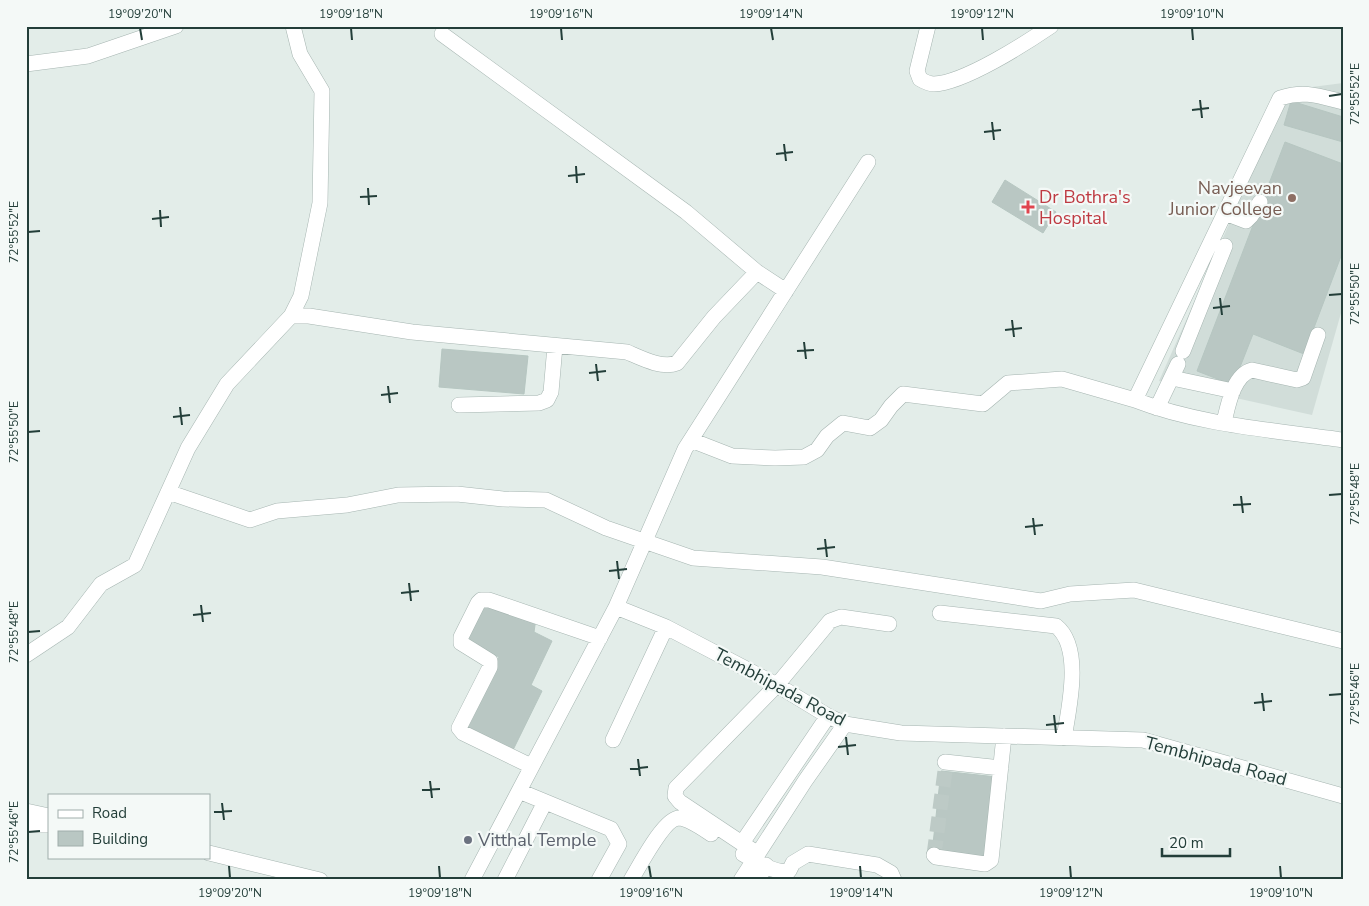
<svg xmlns="http://www.w3.org/2000/svg" width="1369" height="906" font-family="'Nunito Sans',sans-serif">
	<style>
		.built { fill: #d1ddd9 }
		.building { fill: #b9c7c3; stroke: #b6c6c1 }
		.lines { fill: none; stroke-linecap: round; stroke-linejoin: round }
		.minor-tunnel { stroke: #bdcac6; stroke-width: 15; stroke-dasharray: 15 8; stroke-linecap: butt }
		.minor-casing { stroke: #a6b5b1; stroke-width: 16 }
		.minor { stroke: #fff; stroke-width: 15 }
		.ticks { fill: none; stroke: #233e39; stroke-width: 2 }
		.education-dot { fill: #8d6e63; stroke: #f4f9f7; stroke-width: 2 }
		.health-dot { fill: #e0444e; stroke: #f4f9f7; stroke-width: 2 }
		.worship-dot { fill: #6b7280; stroke: #f4f9f7; stroke-width: 2 }
		.labels { text-anchor: middle; dominant-baseline: central; stroke-width: 4.5; stroke-linejoin: round; paint-order: stroke }
		.education-label { font-size: 18px; fill: #785e54; stroke: #f4f9f7; text-anchor: end }
		.health-label { font-size: 18px; fill: #be3a42; stroke: #f4f9f7; text-anchor: start }
		.street-label { font-size: 18px; fill: #233e39; stroke: #f4f9f7 }
		.worship-label { font-size: 18px; fill: #5b616d; stroke: #f4f9f7; text-anchor: start }
		.neatline { fill: none; stroke: #233e39; stroke-width: 2 }
		.ticks-label { font-size: 12px; text-anchor: middle; fill: #233e39 }
	</style>
	<rect width="100%" height="100%" fill="#e3ede9"/>
	<!-- built -->
	<path class="built" d="M1343,83V306L1312,415L1159,381L1289,90Z"/>
	<!-- building -->
	<path class="building" d="M1291,101L1343,117V142L1284,125Z
		M1285,142L1343,164V251L1304,354L1253,334L1233,385L1197,371Z
		M1005,180L1056,212L1043,233L992,202Z
		M442,349L528,356L524,394L439,387Z
		M483,604L506,614L518,611L536,618L534,632L552,641L531,685L542,691L512,752L464,729L499,657L466,640Z
		M941,771L997,777L986,859L932,853Z"/>
	<g class="lines">
		<!-- minor-tunnel -->
		<path class="minor-tunnel" d="M934,855L945,771"/>
		<!-- minor casing -->
		<g class="minor-casing">
			<path id="minor" d="M928,26L917,71L920,79C925,82 929,84 934,84C964,83 1026,43 1051,26
				M442,34L686,212L757,272L786,291
				M26,64L88,56L176,26
				M1343,102C1319,96 1304,90 1280,98L1135,400C1199,425 1274,430 1343,440
				M1225,213L1246,221L1251,216L1260,202
				M291,316H309L412,332L627,352C641,358 662,369 677,363L714,317L757,272
				M1183,351L1225,246
				M1172,378L1233,391
				M459,405L539,403L547,400L551,392L555,346
				M1157,408L1178,364
				M1224,422C1228,406 1233,375 1252,370L1297,380L1303,378L1318,335
				M691,440L732,456L775,458L804,457L817,450L827,436L843,423L870,428L881,420L891,406L903,394L983,404L1008,383L1062,379L1135,400
				M168,492L250,520L277,511L347,505L398,495L457,494L503,499L546,500L606,528L693,558L822,567L1041,601L1070,594L1134,590L1343,641
				M616,607L685,449L868,162
				M940,613L1056,626C1083,647 1069,708 1064,738
				M26,655L68,627L101,584L135,565L188,448L227,384L291,316L301,296L320,203L322,91L300,54L293,26
				M613,740L666,627
				M945,762L1001,768
				M531,766L463,733L459,728L490,667V661L461,643V637L478,603L481,600H489L600,638
				M519,791L611,829L619,844L599,880
				M26,811L49,816
				M26,825H49
				M742,843L828,716
				M209,853L320,880
				M743,854C755,861 775,874 789,871L793,863L808,854L877,865L891,873L894,880
				M758,854L680,802L675,796L676,788L777,685L830,621L841,617L889,624
				M934,855L936,857L985,864L991,860L1004,736
				M472,880L616,607L666,627L777,685L828,716L845,724L901,733L1143,740L1343,796
				M505,880L545,802
				M631,880C639,867 664,818 679,818C690,819 702,828 711,834
				M741,880L805,781L845,724
				M758,880L766,865"/>
		</g>
		<!-- minor -->
		<use href="#minor" class="minor"/>
	</g>
	<!-- ticks -->
	<path class="ticks" d="M140,28L142,40M351,28L352,40M561,28L562,40M771,28L773,40M982,28L983,40M1192,28L1193,40M1329,96L1342,94M1200,100L1202,118M1192,110L1209,108M992,122L994,140M984,132L1001,130M784,144L786,161M776,154L793,152M576,166L577,183M568,176L585,174M368,188L369,205M360,197L377,196M160,210L161,227M152,219L169,217M28,232L40,231M1329,295L1342,294M1220,298L1222,315M1213,308L1230,306M1012,320L1014,337M1005,330L1022,328M804,342L806,359M797,351L814,350M596,364L598,381M589,373L606,371M388,386L390,403M381,395L398,393M180,407L182,425M173,417L190,415M28,432L40,431M1329,495L1342,494M1241,496L1243,513M1233,505L1251,504M1033,518L1035,535M1025,527L1043,525M825,539L827,557M817,549L835,547M617,561L619,579M609,571L627,569M409,583L411,601M401,593L419,591M201,605L203,622M193,615L211,613M28,632L40,631M1262,693L1264,711M1329,695L1342,694M1254,703L1272,701M1054,715L1056,733M1046,725L1064,723M846,737L848,755M838,747L856,745M638,759L640,776M630,769L648,767M430,781L432,798M422,790L440,789M222,803L224,820M214,812L232,811M28,832L40,831M229,866L230,878M439,866L440,878M649,866L651,878M860,866L861,878M1070,866L1071,878M1280,866L1281,878"/>
	<!-- markers -->
	<circle class="education-dot" cx="1292" cy="198" r="5"/>
	<path class="health-dot" d="M1025.5 199.5h5v5h5v5h-5v5h-5v-5h-5v-5h5z"/>
	<circle class="worship-dot" cx="468" cy="840" r="5"/>
	<g class="labels">
		<!-- education labels -->
		<g class="education-label">
			<text x="1282" y="188">Navjeevan<tspan x="1282" dy="21">Junior College</tspan></text>
		</g>
		<!-- health labels -->
		<g class="health-label">
			<text x="1039" y="197">Dr Bothra's<tspan x="1039" dy="21">Hospital</tspan></text>
		</g>
		<!-- street labels -->
		<g class="street-label">
			<text transform="translate(780 687) rotate(28)">Tembhipada Road</text>
			<text transform="translate(1216 761) rotate(15)">Tembhipada Road</text>
		</g>
		<!-- worship labels -->
		<g class="worship-label">
			<text x="478" y="840">Vitthal Temple</text>
		</g>
	</g>
	<!-- border -->
	<rect width="1369" height="906" fill="none" stroke="#f4f9f7" stroke-width="55"/>
	<!-- legend -->
	<rect x="48" y="794" width="162" height="65" fill="#f4f9f7" stroke="#a0aeab"/>
	<rect x="58" y="810" width="25" height="8" fill="#ffffff" stroke="#a0aeab"/>
	<text x="92" y="818" font-size="15" fill="#233e39">Road</text>
	<rect x="58" y="831" width="25" height="15" fill="#b9c7c3" stroke="#a0aeab"/>
	<text x="92" y="844" font-size="15" fill="#233e39">Building</text>
	<!-- scale -->
	<path d="M1162 848v8h68v-8" fill="none" stroke="#233e39" stroke-width="2.5"/>
	<text x="1169" y="848" font-size="15" fill="#233e39" stroke="#f4f9f7" stroke-width="4" paint-order="stroke">20 m</text>
	<rect x="28" y="28" width="1314" height="850" class="neatline"/>
	<g class="ticks-label">
		<text x="140" y="18">19°09'20"N</text>
		<text x="351" y="18">19°09'18"N</text>
		<text x="561" y="18">19°09'16"N</text>
		<text x="771" y="18">19°09'14"N</text>
		<text x="982" y="18">19°09'12"N</text>
		<text x="1192" y="18">19°09'10"N</text>
		<text transform="translate(1355 94) rotate(-90)" y="4">72°55'52"E</text>
		<text transform="translate(14 232) rotate(-90)" y="4">72°55'52"E</text>
		<text transform="translate(1355 294) rotate(-90)" y="4">72°55'50"E</text>
		<text transform="translate(14 432) rotate(-90)" y="4">72°55'50"E</text>
		<text transform="translate(1355 494) rotate(-90)" y="4">72°55'48"E</text>
		<text transform="translate(14 632) rotate(-90)" y="4">72°55'48"E</text>
		<text transform="translate(1355 694) rotate(-90)" y="4">72°55'46"E</text>
		<text transform="translate(14 832) rotate(-90)" y="4">72°55'46"E</text>
		<text x="230" y="897">19°09'20"N</text>
		<text x="440" y="897">19°09'18"N</text>
		<text x="651" y="897">19°09'16"N</text>
		<text x="861" y="897">19°09'14"N</text>
		<text x="1071" y="897">19°09'12"N</text>
		<text x="1281" y="897">19°09'10"N</text>
	</g>
</svg>
